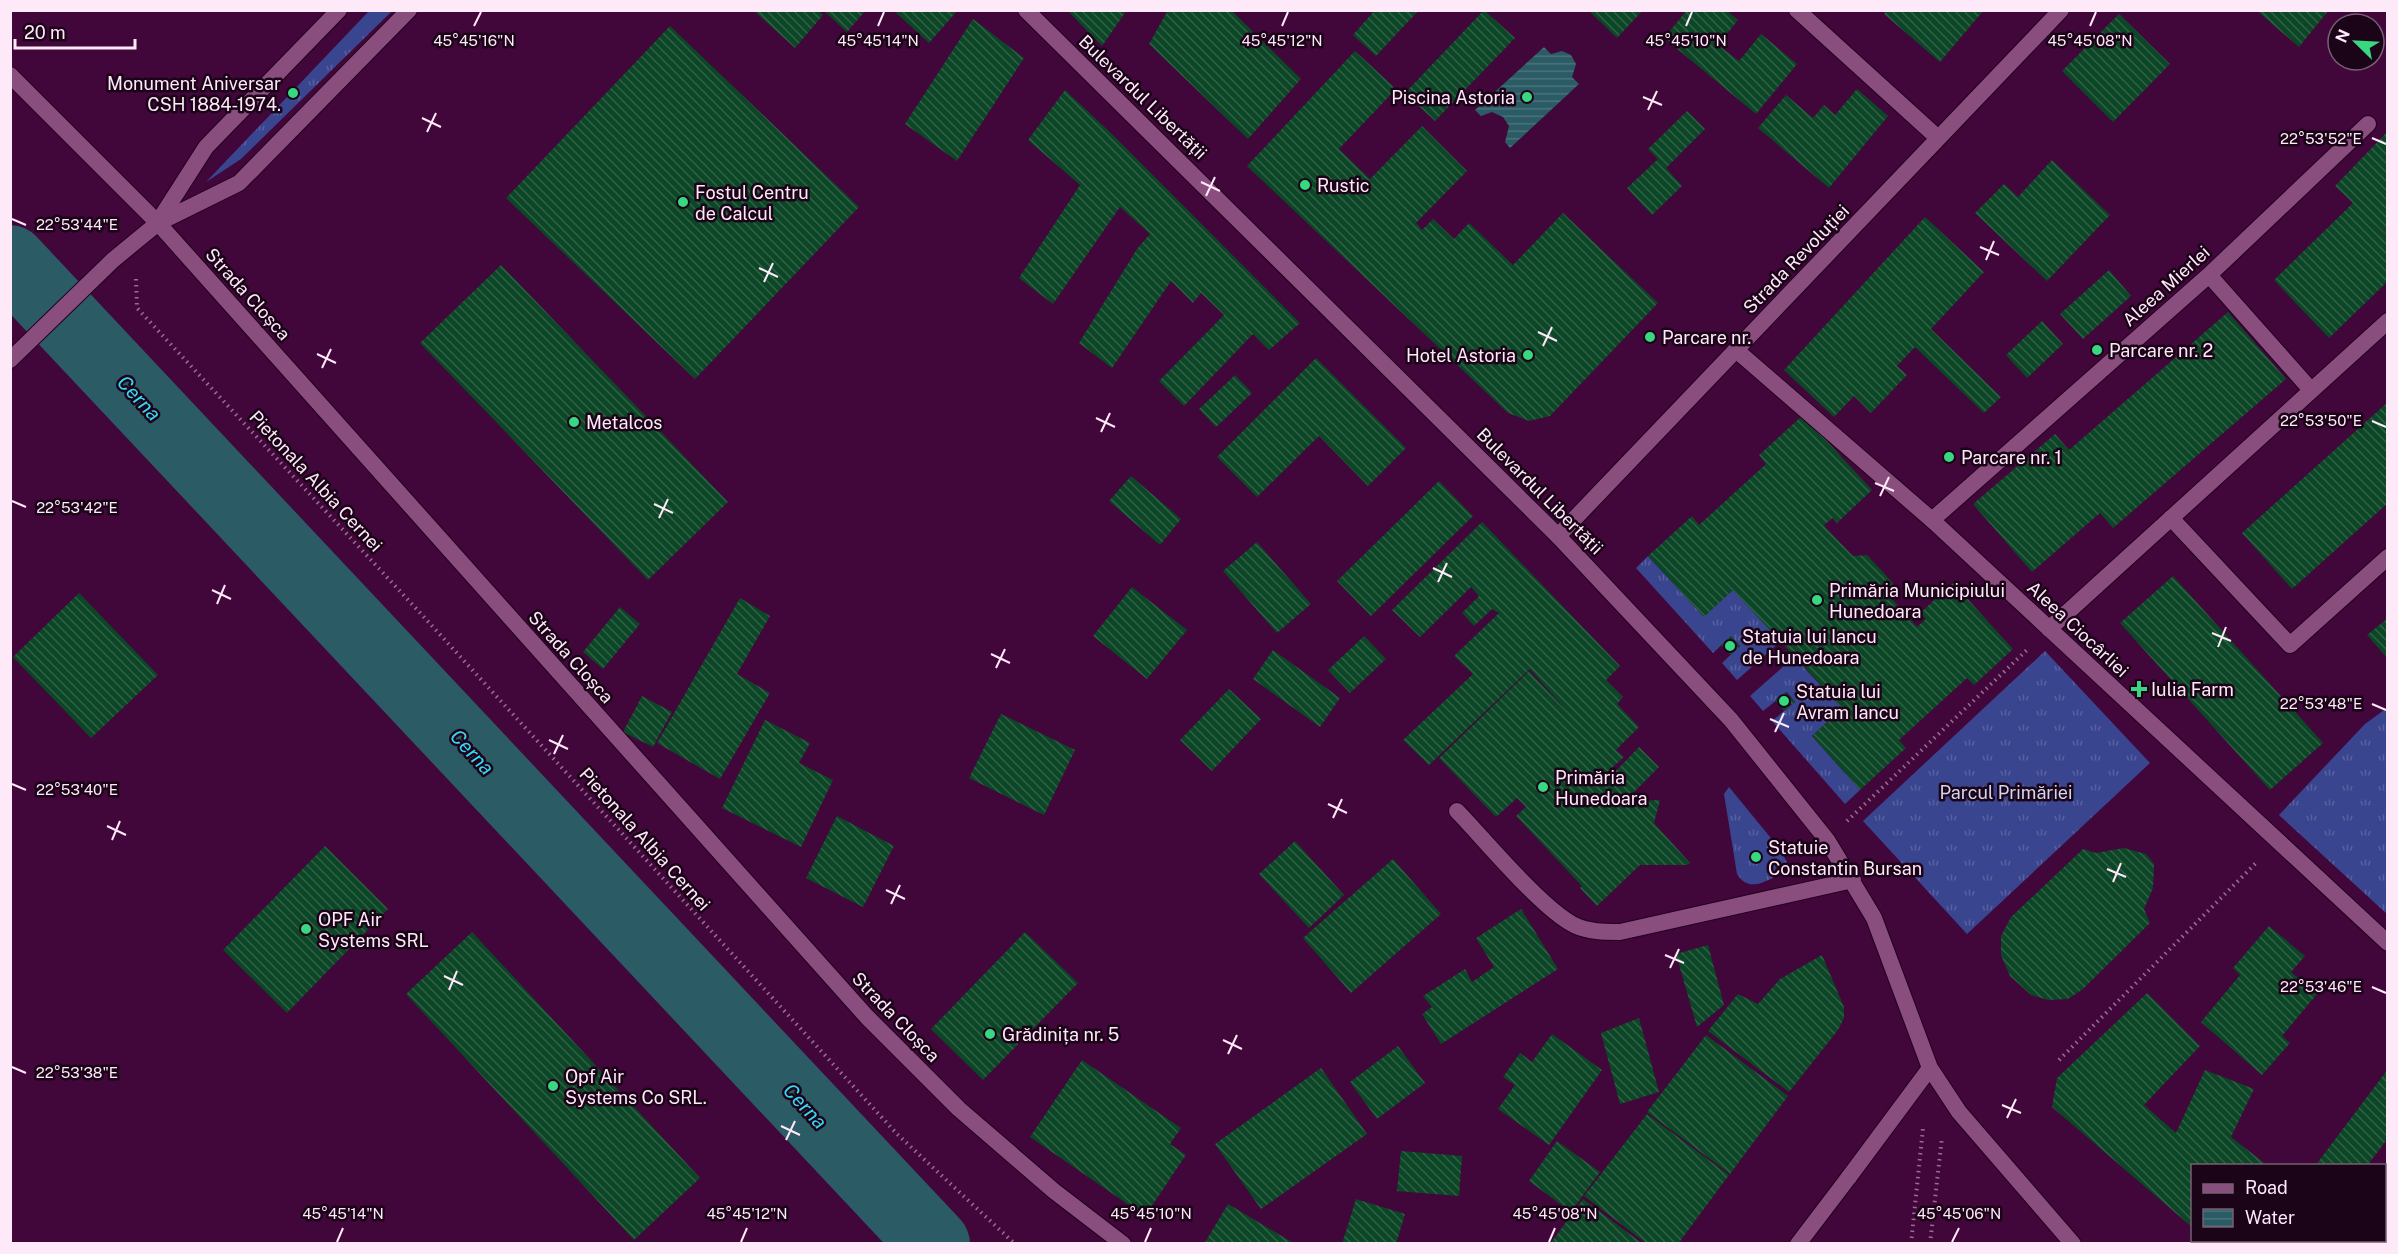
<svg xmlns="http://www.w3.org/2000/svg" width="2398" height="1254" font-family="'Public Sans',sans-serif">
	<style>
		.grass { fill: url(#grass-tufts) }
		.water { fill: url(#water-rules) }
		.lines { fill: none; stroke-linecap: round; stroke-linejoin: round }
		.river { stroke: #2b5b65; stroke-width: 72 }
		.building { fill: url(#building-back-hatch) }
		.service-casing { stroke: #21001d; stroke-width: 18 }
		.pedestrian-casing { stroke: #21001d; stroke-width: 18 }
		.minor-casing { stroke: #21001d; stroke-width: 18 }
		.tertiary-casing { stroke: #21001d; stroke-width: 18 }
		.secondary-casing { stroke: #21001d; stroke-width: 18 }
		.path { stroke: #986f92; stroke-width: 4; stroke-dasharray: 1.5 4.5; stroke-linecap: butt }
		.service { stroke: #894d7e; stroke-width: 16 }
		.pedestrian { stroke: #894d7e; stroke-width: 16 }
		.minor { stroke: #894d7e; stroke-width: 16 }
		.tertiary { stroke: #894d7e; stroke-width: 16 }
		.secondary { stroke: #894d7e; stroke-width: 16 }
		.ticks { fill: none; stroke: #fee9f9; stroke-width: 2 }
		.poi-dot { fill: #38d880; stroke: #1b0417; stroke-width: 2 }
		.labels { text-anchor: middle; dominant-baseline: central; stroke-width: 5; stroke-linejoin: round; paint-order: stroke }
		.poi-label { font-size: 18px; fill: #fee9f9; stroke: #1b0417; text-anchor: start }
		.street-label { font-size: 18px; fill: #fee9f9; stroke: #1b0417 }
		.park-label { font-size: 18px; fill: #d0d7ee; stroke: #1b0417 }
		.water-label { font-size: 20px; font-style: italic; fill: #35d7f5; stroke: #1b0417 }
		.ticks-label { font-size: 15px; text-anchor: middle; fill: #fee9f9; stroke: #1b0417; stroke-width: 5; stroke-linejoin: round; paint-order: stroke }
	</style>
	<defs>
		<pattern id="grass-tufts" width="24" height="20" patternUnits="userSpaceOnUse" patternTransform="scale(1.5)"><rect width="24" height="20" fill="#3a458f"/><path d="M3 7l-1-3M5 7V3M7 7l1-3M15 17l-1-3M17 17v-4M19 17l1-3" fill="none" stroke="#5860a0"/></pattern>
		<pattern id="water-rules" width="6" height="5" patternUnits="userSpaceOnUse" patternTransform="scale(1.5)"><rect width="6" height="5" fill="#2b5b65"/><path d="M0 2.5h6" fill="none" stroke="#4b737c"/></pattern>
		<pattern id="building-back-hatch" width="6" height="6" patternUnits="userSpaceOnUse" patternTransform="scale(1.5)"><rect width="6" height="6" fill="#0b4626"/><path d="M-1 5l2 2M0 0l6 6M5-1l2 2" fill="none" stroke="#306146"/></pattern>
	</defs>
	<rect width="100%" height="100%" fill="#41073a"/>
	<!-- grass -->
	<path class="grass" d="M369,11H392L241,159L206,182Z
		M1648,556L1703,616L1733,590L1781,641L1737,680L1722,663L1740,646L1731,636L1713,653L1636,568Z
		M2045,651L2150,763L1967,934L1863,821Z
		M1794,657L1842,708L1812,736L1860,790L1845,804L1772,721L1795,702L1787,692L1763,711L1750,696Z
		M2387,708V914L2279,815L2365,724Z
		M1729,787L1779,848L1787,862L1783,872C1768,880 1749,894 1737,874L1724,794Z"/>
	<!-- water -->
	<path class="water" d="M1544,47L1551,54L1562,51L1571,55L1576,64L1572,77L1579,84L1510,148L1505,142L1509,126L1503,117L1492,112L1481,116L1475,110Z"/>
	<g class="lines">
		<!-- river -->
		<path class="river" d="M10,261L934,1244"/>
	</g>
	<!-- building -->
	<path class="building" d="M753,10H818L823,15L795,48Z
		M823,10H866L847,32Z
		M893,10H958L929,43Z
		M1067,10H1127L1102,46Z
		M1168,10H1231L1301,79L1248,139L1149,44Z
		M1375,10H1419L1376,56L1353,35Z
		M1484,10L1515,38L1435,121L1405,93Z
		M1588,10H1643L1617,38Z
		M1687,10H1726L1738,20L1718,45L1739,61L1761,34L1797,64L1756,114L1664,38Z
		M1887,10H1984L1940,62L1884,14Z
		M2256,10H2329L2299,47Z
		M2119,14L2170,64L2113,122L2062,71Z
		M973,19L1024,58L957,161L905,124Z
		M670,26L859,207L695,379L506,198Z
		M1355,51L1396,89L1339,149L1370,179L1422,126L1467,171L1416,223L1422,230L1433,219L1454,239L1469,223L1513,265L1563,213L1658,303L1550,416L1529,421L1508,413L1247,166Z
		M1857,89L1888,116L1829,188L1758,128L1786,95L1813,118L1824,105L1835,115Z
		M1065,90L1113,135L1300,323L1269,350L1253,334L1184,406L1159,381L1224,315L1201,293L1193,303L1171,281L1112,368L1079,343L1137,249L1150,234L1120,207L1053,304L1019,278L1080,185L1028,140Z
		M1687,111L1705,129L1666,168L1682,186L1652,215L1627,188L1658,159L1648,149Z
		M2388,131V237L2371,221L2388,238V281L2329,338L2274,280L2353,203L2335,186Z
		M2052,160L2110,215L2047,281L1975,213L2004,184L2018,197Z
		M1925,217L1984,272L1931,329L2001,397L1984,413L1915,347L1897,366L1907,375L1871,413L1854,396L1834,417L1784,370Z
		M501,265L728,502L648,580L420,343Z
		M2109,270L2131,296L2083,339L2060,314Z
		M2228,312L2286,379L2113,528L2100,513L2032,572L1973,504L2055,434L2069,450Z
		M2042,321L2063,344L2027,378L2006,355Z
		M1316,358L1406,448L1368,486L1319,436L1257,497L1217,457Z
		M1235,375L1252,393L1216,427L1199,409Z
		M2388,402V503L2292,589L2242,533Z
		M1803,415L1872,490L1837,523L1833,518L1824,525L1828,530L1853,556L1867,555L1893,583L1890,597L1917,627L1926,619L1920,613L1953,583L2013,649L1974,685L1967,678L1899,740L1906,748L1860,790L1812,736L1842,708L1733,590L1704,617L1648,556L1692,516L1699,525L1766,464L1759,455Z
		M1131,476L1181,519L1160,545L1109,501Z
		M1439,481L1473,516L1371,616L1337,581Z
		M1482,522L1620,666L1606,680L1623,697L1617,704L1639,727L1616,750L1624,757L1606,773L1610,777L1639,747L1659,767L1629,797L1633,801L1660,800L1654,823L1690,863L1687,865H1640L1597,906L1580,888L1582,886L1516,816L1526,807L1517,798L1496,817L1439,758L1529,671L1570,715L1530,669L1429,765L1403,740L1473,674L1454,656L1499,613L1492,609L1474,626L1462,613L1479,596L1471,587L1420,637L1392,610Z
		M1257,542L1311,604L1277,633L1223,571Z
		M2173,576L2323,743L2270,790L2120,623Z
		M1132,587L1187,630L1147,679L1093,636Z
		M79,593L158,675L91,738L13,657Z
		M740,598L770,616L737,674L770,693L720,779L657,743Z
		M620,607L640,624L603,669L583,652Z
		M2388,618V659L2367,635Z
		M1364,636L1386,659L1350,693L1328,670Z
		M1731,636L1740,646L1730,655L1721,645Z
		M1273,650L1340,698L1320,727L1253,679Z
		M1229,689L1261,719L1212,771L1180,740Z
		M1786,692L1795,702L1784,711L1775,700Z
		M642,696L672,712L653,747L623,732Z
		M1001,714L1075,750L1044,815L969,778Z
		M765,720L810,743L799,763L833,780L801,847L722,808Z
		M837,816L894,846L863,907L806,878Z
		M1295,841L1344,895L1309,928L1259,874Z
		M325,846L388,909L287,1013L223,950Z
		M2124,848L2146,854L2154,864L2153,888L2144,909L2150,923L2083,989L2068,999L2048,1000L2031,995L2010,976L2001,955V936L2011,917L2083,849L2096,853Z
		M1393,859L1441,914L1351,993L1303,938Z
		M1521,909L1558,969L1441,1044L1422,1014L1432,1007L1423,996L1465,969L1472,982L1494,967L1476,938Z
		M2269,926L2305,956L2291,972L2317,994L2282,1036L2290,1043L2262,1075L2201,1022L2240,975L2233,968Z
		M472,932L700,1178L634,1240L406,994Z
		M1025,932L1078,983L983,1080L931,1029Z
		M1708,945L1724,1005L1697,1027L1676,954Z
		M1822,955L1844,1007V1018L1838,1030L1789,1092L1708,1031L1738,994L1758,1004L1780,979Z
		M2147,993L2200,1046L2144,1105L2176,1133L2205,1070L2254,1089L2231,1137L2268,1166H2192V1227L2052,1107L2057,1078Z
		M1639,1018L1659,1092L1620,1104L1601,1033Z
		M1552,1034L1602,1070L1549,1145L1498,1109L1515,1085L1503,1077L1520,1053L1532,1062Z
		M1706,1035L1788,1096L1730,1174L1647,1112Z
		M1398,1046L1425,1083L1377,1119L1350,1082Z
		M1082,1060L1181,1128L1170,1144L1186,1155L1145,1216L1030,1137Z
		M1321,1068L1367,1134L1261,1209L1215,1144Z
		M2388,1069V1138L2367,1166H2315Z
		M1647,1114L1729,1175L1678,1244H1647L1584,1196Z
		M1557,1141L1600,1172L1571,1212L1529,1181Z
		M1401,1151L1462,1156L1459,1196L1397,1191Z
		M1356,1199L1405,1214L1396,1244H1342Z
		M1583,1199L1643,1244H1550Z
		M1228,1204L1295,1244H1204Z
		M2388,1223V1244H2371L2373,1240H2385V1227Z
		M2209,1240H2327L2325,1244H2212Z"/>
	<g class="lines">
		<!-- service casing -->
		<g class="service-casing">
			<path id="service" d="M2209,275L2311,390
				M2171,518L2290,645L2388,557
				M1932,520L2209,275L2368,124"/>
		</g>
		<!-- pedestrian casing -->
		<g class="pedestrian-casing">
			<path id="pedestrian" d="M1558,536L1731,720L1827,840L1874,918L1930,1068L1959,1112L2073,1244
				M1457,811C1485,840 1541,908 1574,925C1589,932 1604,932 1620,932L1853,880
				M1849,1177L1930,1068"/>
		</g>
		<!-- minor casing -->
		<g class="minor-casing">
			<path id="minor" d="M1797,10L1938,138
				M10,75L158,223L113,260L10,360
				M1736,350L1932,520L2388,943
				M2049,629L2388,321
				M1798,1244L1849,1177"/>
		</g>
		<!-- tertiary casing -->
		<g class="tertiary-casing">
			<path id="tertiary" d="M1026,10L1558,536L2061,10"/>
		</g>
		<!-- secondary casing -->
		<g class="secondary-casing">
			<path id="secondary" d="M158,222L206,147L339,10
				M158,223L867,1017L959,1109L1054,1191L1123,1244
				M158,223L239,183L409,10"/>
		</g>
		<!-- path -->
		<path class="path" d="M136,279L137,308L423,616L897,1134L1015,1244
			M1847,821L2029,648
			M2059,1060L2258,861
			M1911,1244L1923,1128
			M1930,1244L1942,1137"/>
		<!-- service -->
		<use href="#service" class="service"/>
		<!-- pedestrian -->
		<use href="#pedestrian" class="pedestrian"/>
		<!-- minor -->
		<use href="#minor" class="minor"/>
		<!-- tertiary -->
		<use href="#tertiary" class="tertiary"/>
		<!-- secondary -->
		<use href="#secondary" class="secondary"/>
	</g>
	<!-- ticks -->
	<path class="ticks" d="M474,26L481,12M878,26L884,12M1282,26L1288,12M1686,26L1692,12M2090,26L2096,12M1643,97L1662,105M1648,110L1657,91M422,118L441,127M427,132L436,113M2372,138L2386,144M1201,182L1220,191M1206,196L1215,177M12,219L26,225M1980,247L1999,255M1986,260L1994,241M759,268L778,277M764,282L773,263M1538,332L1557,341M1543,346L1552,327M317,354L336,363M322,368L331,349M1096,418L1115,427M2372,421L2386,427M1101,432L1110,413M1875,483L1894,491M1880,496L1889,477M12,501L26,507M654,504L673,513M659,518L668,499M1433,568L1452,577M1438,582L1447,563M212,590L231,599M217,604L225,585M2212,633L2231,641M2218,647L2226,627M991,654L1010,663M996,668L1005,649M2372,704L2386,710M1770,719L1789,727M1775,732L1784,713M549,740L568,749M554,754L563,735M12,784L26,790M1328,804L1347,813M1333,818L1342,799M107,826L126,835M112,840L120,821M2107,869L2126,877M2113,882L2121,863M886,890L905,899M891,904L900,885M1665,955L1684,963M1670,968L1679,949M444,976L463,985M2372,987L2386,993M449,990L457,971M1223,1040L1242,1049M1228,1054L1237,1035M12,1067L26,1073M2002,1105L2021,1113M2007,1118L2016,1099M781,1126L800,1135M786,1140L795,1121M337,1242L343,1228M741,1242L747,1228M1145,1242L1151,1228M1549,1242L1555,1228M1952,1242L1959,1228"/>
	<!-- markers -->
	<g class="poi-dot">
		<circle cx="293" cy="93" r="6"/>
		<circle cx="1527" cy="97" r="6"/>
		<circle cx="1305" cy="185" r="6"/>
		<circle cx="683" cy="202" r="6"/>
		<circle cx="1650" cy="337" r="6"/>
		<circle cx="2097" cy="350" r="6"/>
		<circle cx="1528" cy="355" r="6"/>
		<circle cx="574" cy="422" r="6"/>
		<circle cx="1949" cy="457" r="6"/>
		<circle cx="1817" cy="600" r="6"/>
		<circle cx="1730" cy="646" r="6"/>
		<path d="M2136 680h6v6h6v6h-6v6h-6v-6h-6v-6h6z"/>
		<circle cx="1784" cy="701" r="6"/>
		<circle cx="1543" cy="787" r="6"/>
		<circle cx="1756" cy="857" r="6"/>
		<circle cx="306" cy="929" r="6"/>
		<circle cx="990" cy="1034" r="6"/>
		<circle cx="553" cy="1086" r="6"/>
	</g>
	<g class="labels">
		<!-- poi labels -->
		<g class="poi-label">
			<text x="281" y="83" text-anchor="end">Monument Aniversar<tspan x="281" dy="21">CSH 1884-1974.</tspan></text>
			<text x="1515" y="97" text-anchor="end">Piscina Astoria</text>
			<text x="1317" y="185">Rustic</text>
			<text x="695" y="192">Fostul Centru<tspan x="695" dy="21">de Calcul</tspan></text>
			<text x="1662" y="337">Parcare nr.</text>
			<text x="2109" y="350">Parcare nr. 2</text>
			<text x="1516" y="355" text-anchor="end">Hotel Astoria</text>
			<text x="586" y="422">Metalcos</text>
			<text x="1961" y="457">Parcare nr. 1</text>
			<text x="1829" y="590">Primăria Municipiului<tspan x="1829" dy="21">Hunedoara</tspan></text>
			<text x="1742" y="636">Statuia lui Iancu<tspan x="1742" dy="21">de Hunedoara</tspan></text>
			<text x="2151" y="689">Iulia Farm</text>
			<text x="1796" y="691">Statuia lui<tspan x="1796" dy="21">Avram Iancu</tspan></text>
			<text x="1555" y="777">Primăria<tspan x="1555" dy="21">Hunedoara</tspan></text>
			<text x="1768" y="847">Statuie<tspan x="1768" dy="21">Constantin Bursan</tspan></text>
			<text x="318" y="919">OPF Air<tspan x="318" dy="21">Systems SRL</tspan></text>
			<text x="1002" y="1034">Grădinița nr. 5</text>
			<text x="565" y="1076">Opf Air<tspan x="565" dy="21">Systems Co SRL.</tspan></text>
		</g>
		<!-- street labels -->
		<g class="street-label">
			<text transform="translate(1143 97) rotate(44)">Bulevardul Libertății</text>
			<text transform="translate(1796 259) rotate(-46)">Strada Revoluției</text>
			<text transform="translate(2166 286) rotate(-42)">Aleea Mierlei</text>
			<text transform="translate(248 294) rotate(48)">Strada Cloșca</text>
			<text transform="translate(316 481) rotate(47)">Pietonala Albia Cernei</text>
			<text transform="translate(1540 491) rotate(45)">Bulevardul Libertății</text>
			<text transform="translate(2078 629) rotate(43)">Aleea Ciocârliei</text>
			<text transform="translate(571 657) rotate(48)">Strada Cloșca</text>
			<text transform="translate(645 839) rotate(48)">Pietonala Albia Cernei</text>
			<text transform="translate(896 1017) rotate(46)">Strada Cloșca</text>
		</g>
		<!-- park labels -->
		<g class="park-label">
			<text x="2006" y="792">Parcul Primăriei</text>
		</g>
		<!-- water labels -->
		<g class="water-label">
			<text transform="translate(139 398) rotate(47)">Cerna</text>
			<text transform="translate(472 752) rotate(47)">Cerna</text>
			<text transform="translate(805 1106) rotate(47)">Cerna</text>
		</g>
	</g>
	<g class="ticks-label">
		<text x="474" y="46">45°45'16"N</text>
		<text x="878" y="46">45°45'14"N</text>
		<text x="1282" y="46">45°45'12"N</text>
		<text x="1686" y="46">45°45'10"N</text>
		<text x="2090" y="46">45°45'08"N</text>
		<text x="2321" y="144">22°53'52"E</text>
		<text x="77" y="230">22°53'44"E</text>
		<text x="2321" y="426">22°53'50"E</text>
		<text x="77" y="513">22°53'42"E</text>
		<text x="2321" y="709">22°53'48"E</text>
		<text x="77" y="795">22°53'40"E</text>
		<text x="2321" y="992">22°53'46"E</text>
		<text x="77" y="1078">22°53'38"E</text>
		<text x="343" y="1219">45°45'14"N</text>
		<text x="747" y="1219">45°45'12"N</text>
		<text x="1151" y="1219">45°45'10"N</text>
		<text x="1555" y="1219">45°45'08"N</text>
		<text x="1959" y="1219">45°45'06"N</text>
	</g>
	<!-- border -->
	<rect width="2398" height="1254" fill="none" stroke="#fee9f9" stroke-width="24"/>
	<!-- legend -->
	<rect x="2191" y="1164" width="195" height="78" fill="#1b0417" stroke="#766071" stroke-width="1.5"/>
	<rect x="2203" y="1184" width="30" height="9" fill="#894d7e" stroke="#766071" stroke-width="1.5"/>
	<text x="2245" y="1194" font-size="18" fill="#fee9f9">Road</text>
	<rect x="2203" y="1209" width="30" height="18" fill="url(#water-rules)" stroke="#766071" stroke-width="1.5"/>
	<text x="2245" y="1224" font-size="18" fill="#fee9f9">Water</text>
	<!-- north arrow -->
	<g transform="translate(2356 42) rotate(294)"><circle r="28" fill="#1b0417" stroke="#766071" stroke-width="1.5"/>
	<path d="M0-4.5L10 22L0 15L-10 22Z" fill="#38d880"/>
	<text y="-9" font-size="16" font-weight="bold" text-anchor="middle" fill="#fee9f9">N</text>
	</g>
	<!-- scale -->
	<path d="M15 39v9h120v-9" fill="none" stroke="#fee9f9" stroke-width="3"/>
	<text x="24" y="39" font-size="18" fill="#fee9f9" stroke="#1b0417" stroke-width="4.5" paint-order="stroke">20 m</text>
</svg>
